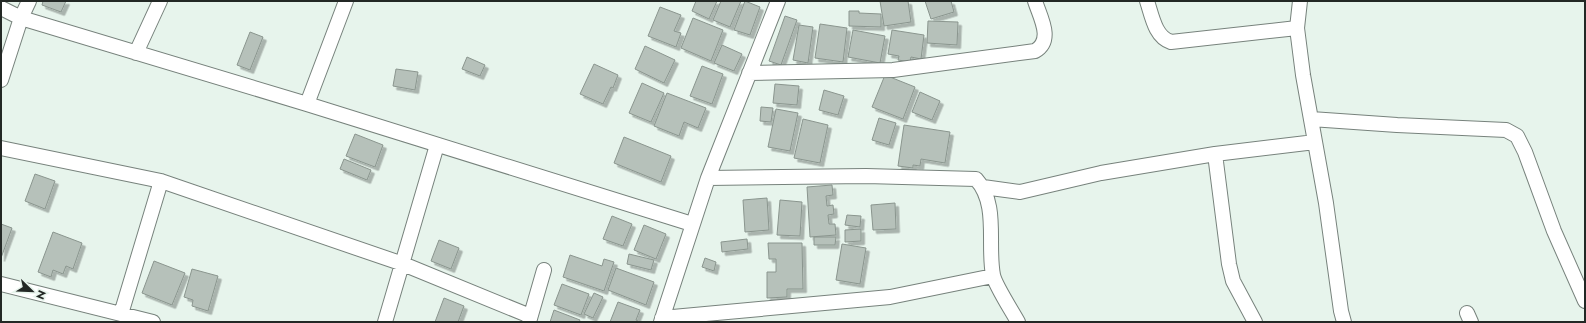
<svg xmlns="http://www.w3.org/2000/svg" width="1586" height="323" font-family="Jost,sans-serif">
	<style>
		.building { fill: #b6c1ba; stroke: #8a958e; filter: url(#shadow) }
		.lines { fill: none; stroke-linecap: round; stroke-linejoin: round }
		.minor-casing { stroke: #77827c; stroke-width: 16 }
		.minor { stroke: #fff; stroke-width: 14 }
	</style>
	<defs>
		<filter id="shadow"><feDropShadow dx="3.5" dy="3.5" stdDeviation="0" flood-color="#0004"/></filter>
	</defs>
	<rect width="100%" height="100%" fill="#e7f4ec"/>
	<!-- building -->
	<path class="building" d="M43,1H66L61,12L42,5Z
		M696,1H717L709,19L692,11Z
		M721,1H741L730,27L713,20Z
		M745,1L760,7L750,35L734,30Z
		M880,1H908L911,22L884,26Z
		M925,1H951L954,12L931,19Z
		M660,7L681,15L674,31L681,33L676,47L648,36Z
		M849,11H859V13L881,14V27L849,26Z
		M785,16L797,20L781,65L769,61Z
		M693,18L723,30L711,61L681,48Z
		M928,21L958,22L957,45L927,43Z
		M820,24L847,28L843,62L815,58Z
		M799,25L813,27L808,63L793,60Z
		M853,30L885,36L880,63L848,57Z
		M892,30L924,35L921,59L911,57L910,62L898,60L899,56L888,54Z
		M250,32L263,37L250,70L237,65Z
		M722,45L742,54L734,71L714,63Z
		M645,46L675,60L664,83L635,69Z
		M467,57L485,65L480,76L462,69Z
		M594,64L618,75L613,88L611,87L603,104L580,94Z
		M702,66L723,74L712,104L690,96Z
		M396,69L418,72L415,90L393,86Z
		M885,75L915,87L903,119L872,107Z
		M642,83L664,93L651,122L629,113Z
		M775,84L799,86L797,105L773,103Z
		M824,90L844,96L838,115L819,110Z
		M920,92L940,101L932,120L912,112Z
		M667,93L706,108L698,128L684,122L679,136L654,126Z
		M761,107L773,108L771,122L760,121Z
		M776,109L798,113L790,151L768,147Z
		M879,118L896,123L889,145L872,140Z
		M803,119L828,125L820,163L794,158Z
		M904,125L950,132L945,163L921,159L920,166L913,165V168L898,166Z
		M355,134L383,145L375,167L346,156Z
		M624,137L671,156L661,182L614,163Z
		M344,159L371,170L367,180L340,169Z
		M35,174L55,181L45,209L25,201Z
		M832,185L833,195L826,196L827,206L833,205L834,214L828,215L829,224H835L836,235L810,237L807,187Z
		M767,198L769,230L745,232L743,200Z
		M780,200L802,202L800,236L777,235Z
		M895,203L896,229L873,230L871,205Z
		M847,215L861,216L860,227L845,225Z
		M612,216L632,224L623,246L603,239Z
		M1,224L12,228L1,258Z
		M644,225L666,234L656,259L634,250Z
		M861,229V241L845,242V230Z
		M53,232L82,243L73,269L66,266L63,274L53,270L51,277L38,272Z
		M814,237H836L835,245H814Z
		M747,239L748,249L722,252L721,242Z
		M439,240L459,248L451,269L431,261Z
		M768,243H802L803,289H787V297L767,298V272H776V259H769Z
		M842,244L866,248L860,284L836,280Z
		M629,254L654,260L651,270L627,264Z
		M570,255L602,266L604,259L614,262L604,291L563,277Z
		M705,258L716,262L714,271L702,267Z
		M154,261L185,273L172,305L142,293Z
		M616,268L654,282L646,305L608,290Z
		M192,269L218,276L208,311L192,306L193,300L184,297Z
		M562,284L589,294L581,315L554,305Z
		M594,293L603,297L593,318L584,314Z
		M444,298L464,306L458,322H435Z
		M618,302L640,310L636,320L640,322H610Z
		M554,310L580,320L579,322H550Z"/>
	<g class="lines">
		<!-- minor casing -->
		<g class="minor-casing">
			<path id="minor" d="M1147,1C1152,16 1155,37 1171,42L1297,28
				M1300,1L1297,28L1303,75L1326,203L1341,311L1344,322
				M1,8L21,18L307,104L692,224
				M136,53L160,1
				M749,73L893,70L1035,51C1054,40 1040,17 1035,1
				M1,80L21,18L29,1
				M307,104L346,1
				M1311,119L1397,125L1506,130L1517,136L1525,152L1554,231L1585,301
				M1,148L161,181L403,264L530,316
				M1215,154L1229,264L1233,281L1255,322
				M708,178L866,176L976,179C999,204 987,244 993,275C995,285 1012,311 1018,322
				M983,187L1020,192L1101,173L1215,154L1315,142
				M1,284L153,322
				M1467,313L1471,322
				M121,314L161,181
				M662,318L890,297L993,276
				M385,322L437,145
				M529,322L544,270
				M661,322L708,178L778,1"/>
		</g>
		<!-- minor -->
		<use href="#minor" class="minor"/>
	</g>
	<!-- border -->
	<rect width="1586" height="323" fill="none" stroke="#232825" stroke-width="4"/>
	<!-- north arrow -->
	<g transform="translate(32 291) rotate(113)" stroke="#e7f4ec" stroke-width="3" paint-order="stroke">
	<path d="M0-3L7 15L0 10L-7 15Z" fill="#232825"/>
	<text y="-6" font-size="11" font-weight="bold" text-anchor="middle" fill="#232825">N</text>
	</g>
</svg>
